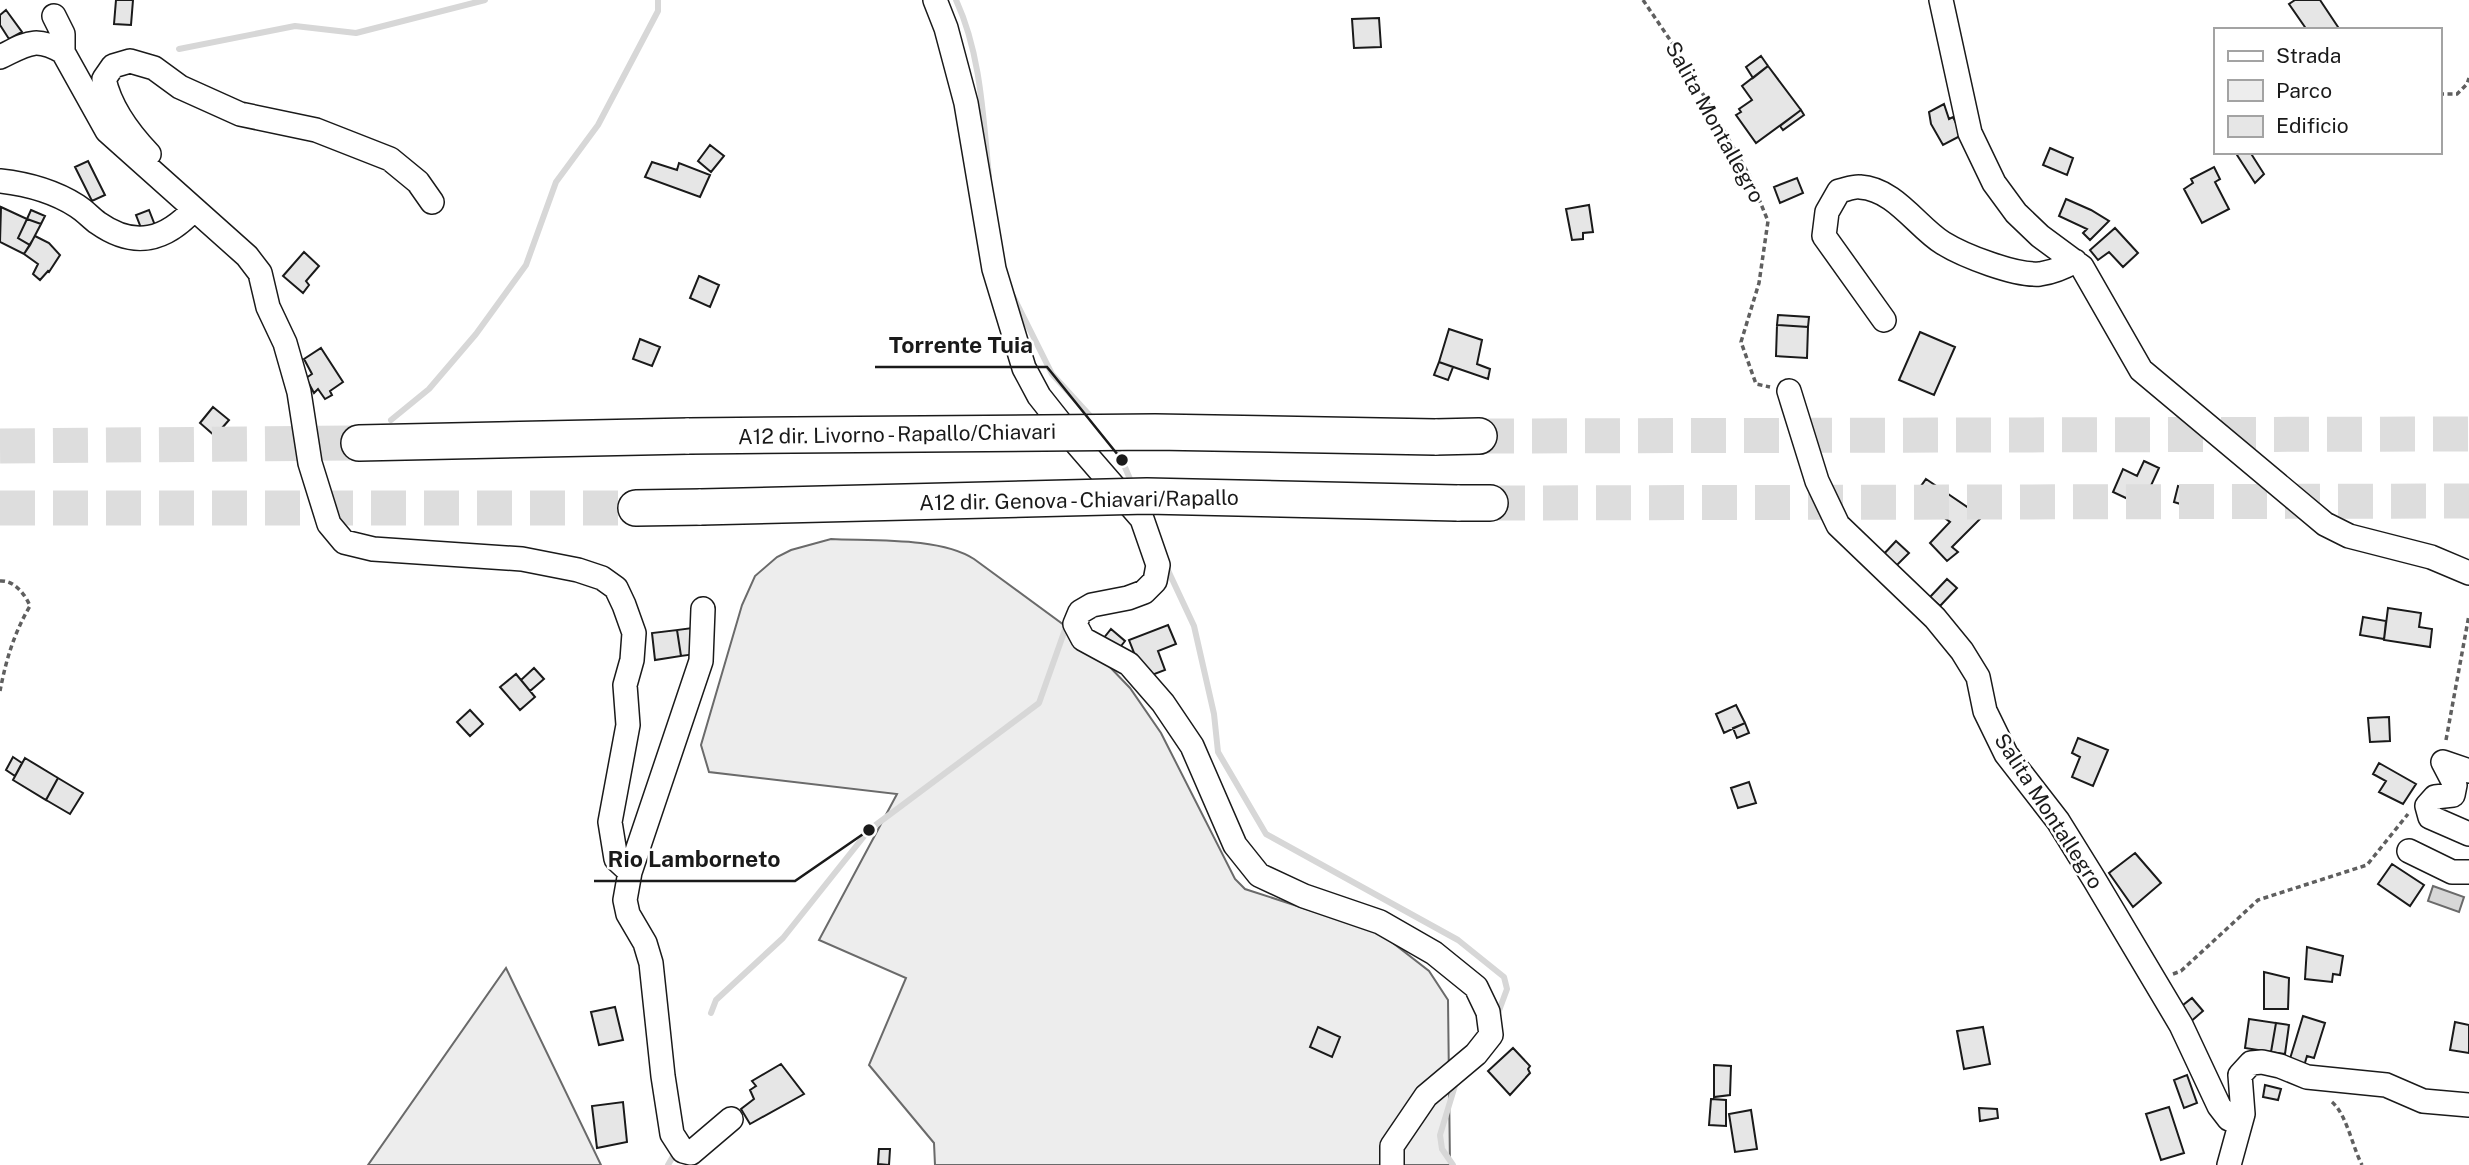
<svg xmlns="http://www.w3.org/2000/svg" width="2469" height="1165" font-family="'Public Sans',sans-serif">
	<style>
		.green { fill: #ededed; stroke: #6a6a6a; stroke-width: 2 }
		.water { fill: #d7d7d7; stroke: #6a6a6a; stroke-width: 2 }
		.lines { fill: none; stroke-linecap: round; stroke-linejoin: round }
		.stream { stroke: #d7d7d7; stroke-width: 6 }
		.building { fill: #e6e6e6; stroke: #1a1a1a; stroke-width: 2 }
		.highway-tunnel { stroke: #ddd; stroke-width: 35; stroke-dasharray: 35 18; stroke-linecap: butt }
		.minor-casing { stroke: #1a1a1a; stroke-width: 26 }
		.highway-casing { stroke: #1a1a1a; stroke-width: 38 }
		.path { stroke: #5f5f5f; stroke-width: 3.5; stroke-dasharray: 5 3.5; stroke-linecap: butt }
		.minor { stroke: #fff; stroke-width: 23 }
		.highway { stroke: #fff; stroke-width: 35 }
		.highway-bridge-casing { stroke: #1a1a1a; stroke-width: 38; stroke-linecap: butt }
		.highway-bridge { stroke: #fff; stroke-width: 35 }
		.labels { text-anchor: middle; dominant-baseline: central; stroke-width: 5; stroke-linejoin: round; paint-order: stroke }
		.street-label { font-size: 21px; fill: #1a1a1a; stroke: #fff }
		.leader { fill: none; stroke: #1a1a1a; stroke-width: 2.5 }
		.callout-dot { fill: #1a1a1a; stroke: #fff; stroke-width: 2.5 }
		.callout-label { font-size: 23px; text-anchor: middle; font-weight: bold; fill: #1a1a1a; stroke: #fff; stroke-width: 5; stroke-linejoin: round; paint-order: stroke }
	</style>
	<rect width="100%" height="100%" fill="#fff"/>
	<!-- green -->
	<path class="green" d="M831,539C872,541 940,537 974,559L1083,639L1130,688L1161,733L1235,879L1245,889L1380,933L1429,971L1448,1000L1450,1165H935L934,1143L869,1065L906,978L819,940L897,794L709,772L701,745L742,605L755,576L777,557L791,550Z
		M506,968L601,1165H368Z"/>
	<!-- water -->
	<path class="water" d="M2433,886L2464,897L2459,912L2428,901Z"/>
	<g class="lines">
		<!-- stream -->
		<path class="stream" d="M956,0C981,54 983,117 989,176
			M179,49L295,26L356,33L485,0
			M1013,296L1052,374L1094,420
			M391,420L429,389L476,334L526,265L556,182L598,125L658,11V0
			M1115,444L1133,486
			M1165,564L1194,626L1214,714L1218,752L1266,834L1458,940L1504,977L1507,989L1497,1016
			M711,1013L716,1000L783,938L869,830L1039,703L1067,624
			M668,1165L676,1151
			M1453,1165L1442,1149L1440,1135L1457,1079"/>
	</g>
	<!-- building -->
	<path class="building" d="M116,0H133L131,25L114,24Z
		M2295,0H2320L2340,30H2307L2289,4Z
		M6,10L22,32L9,39L0,25V15Z
		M1379,18L1381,47L1354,48L1352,19Z
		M1761,56L1768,66L1753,78L1746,67Z
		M1768,66L1801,110L1756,143L1736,115L1741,112L1739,109L1752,100L1742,86Z
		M1944,104L1949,119L1953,117L1962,135L1943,145L1931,124L1929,112Z
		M1801,110L1804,115L1783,130L1780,126Z
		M710,145L724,156L711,172L698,161Z
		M2050,148L2073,158L2067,175L2043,165Z
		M2241,152H2250L2264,174L2255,183L2237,155Z
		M88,161L105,195L92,201L75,167Z
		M652,162L677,170L679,163L710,175L700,197L645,177Z
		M2214,167L2220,179L2215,182L2229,209L2202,223L2184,189L2193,183L2191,179Z
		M1797,178L1803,193L1780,203L1774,187Z
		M2066,199L2091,210L2109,221L2090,240L2083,233L2087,229L2059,216Z
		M1589,205L1593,232L1583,233V239L1572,240L1566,209Z
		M1,207L27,219L18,238L30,245L24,254L0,242Z
		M31,210L45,216L41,224L27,219Z
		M149,210L156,228L143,233L136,215Z
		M27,219L41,224L30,245L18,238Z
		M2115,228L2138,253L2123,267L2109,252L2098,260L2090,250Z
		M35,236L49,243L60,255L49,272L48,271L40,280L33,274L38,264L24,254Z
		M304,252L319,266L306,281L309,285L303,293L283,276Z
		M699,276L719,285L710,307L690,298Z
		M1778,315L1809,317L1808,327L1777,325Z
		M1777,325L1808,327L1807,358L1776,356Z
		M1449,329L1482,340L1477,364L1490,369L1488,379L1439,362Z
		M1920,332L1955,347L1934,395L1899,380Z
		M640,339L660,347L652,366L633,359Z
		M321,348L343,382L330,391L332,395L325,399L318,389L314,393L306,378L312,374L304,359Z
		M1439,362L1453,367L1448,380L1434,375Z
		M213,407L229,420L215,436L200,423Z
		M2144,461L2159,468L2144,501L2129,494L2128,499L2113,492L2123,469L2137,476Z
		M1926,479L1982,517L1952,547L1958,552L1947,561L1930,543L1950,522L1931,508L1928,512L1918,504L1922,497L1916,493Z
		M2178,486L2195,492L2190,507L2174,502Z
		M1896,541L1909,553L1895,567L1882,556Z
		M1947,579L1957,588L1940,606L1930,597Z
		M2388,608L2421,613L2419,627L2432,629L2430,647L2384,640Z
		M2363,617L2386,621L2384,639L2360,635Z
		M1168,625L1176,644L1158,651L1165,670L1144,678L1129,640Z
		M692,628L696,654L681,656L677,630Z
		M1111,629L1125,641L1117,651L1103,639Z
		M677,630L681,656L655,660L652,633Z
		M534,668L544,679L530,691L521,680Z
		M516,674L535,697L520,710L500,687Z
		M1736,705L1745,723L1724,733L1716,714Z
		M470,710L483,724L470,736L457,722Z
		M2389,717L2390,741L2370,742L2368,718Z
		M1745,723L1749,733L1737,738L1733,728Z
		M2078,738L2108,750L2093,786L2072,777L2080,757L2072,753Z
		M13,757L22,763L15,776L6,770Z
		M25,758L58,778L46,800L13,780Z
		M2379,763L2416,784L2403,804L2379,792L2386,781L2373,774Z
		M58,778L83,793L70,814L46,800Z
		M1749,782L1756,803L1738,808L1731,788Z
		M2135,853L2161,883L2133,907L2109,873Z
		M2392,864L2424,885L2410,906L2378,884Z
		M2307,947L2343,956L2340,975L2333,974L2332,982L2305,979Z
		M2264,972L2289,978L2288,1009H2264Z
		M2192,998L2203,1011L2189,1023L2178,1009Z
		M615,1007L623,1040L599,1045L591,1012Z
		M2303,1016L2325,1023L2314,1058L2307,1056L2304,1066L2289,1062Z
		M2249,1019L2276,1023L2271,1052L2245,1048Z
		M2455,1022L2469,1025V1053L2450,1050Z
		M2276,1023L2289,1025L2285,1054L2271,1052Z
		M1318,1027L1340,1037L1332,1057L1310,1047Z
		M1983,1027L1990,1064L1964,1069L1957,1031Z
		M1513,1048L1530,1066L1528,1069L1530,1073L1510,1095L1488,1071Z
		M781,1064L804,1094L750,1124L741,1109L754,1099L750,1090L756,1086L752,1081Z
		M1714,1065L1731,1066L1730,1095L1714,1097Z
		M2187,1075L2197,1103L2184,1108L2174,1080Z
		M2265,1085L2281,1089L2278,1100L2263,1097Z
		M1711,1099L1726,1100V1126L1709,1125Z
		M623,1102L627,1142L597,1148L592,1106Z
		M2169,1107L2184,1153L2161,1160L2146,1114Z
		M1979,1108L1997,1109L1998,1118L1980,1121Z
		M1751,1110L1757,1149L1735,1152L1729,1114Z
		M879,1149H890L889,1165L878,1164Z"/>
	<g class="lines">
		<!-- highway-tunnel -->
		<path class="highway-tunnel" d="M1479,436L2469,434
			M0,446L359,443
			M1490,503L2469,501
			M0,508H636"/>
		<!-- minor casing -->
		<g class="minor-casing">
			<path id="minor" d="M935,0L946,28L966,103L994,269L1024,368L1039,396L1077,444L1142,519L1158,565L1155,581L1144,592L1128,598L1092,605L1080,612L1075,624L1083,639L1129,664L1163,703L1192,746L1235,845L1259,875L1304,896L1380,922L1434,953L1476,987L1488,1012L1491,1035L1476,1054L1426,1096L1392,1146V1165
				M1941,0L1970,133L1994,183L2016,213L2040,236L2082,267L2141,370L2325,524L2349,536L2431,557L2469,573
				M54,16L63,34V52L107,131L247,256L260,273L268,307L285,343L299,392L310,463L329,524L344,542L373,549L522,559L578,570L602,578L616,588L624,605L634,633L632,660L625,685L628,725L610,822L616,859L630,872L625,900L628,914L645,943L651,963L663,1076L672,1134L683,1151L691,1153L731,1119
				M0,57C27,44 35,36 63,52
				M149,154C129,133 110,107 104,79L113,66L130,61L154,68L180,87L240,114L316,130L390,159L418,182L432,202
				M0,181C27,184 55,192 77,206C85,211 91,218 98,223C135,249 166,240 194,209
				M1884,320L1824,236L1827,212L1839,191C1845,190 1854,186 1860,187C1895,189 1917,227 1943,243C1964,256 2016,276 2040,274C2053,272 2063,268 2075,261
				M1789,391L1817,481L1838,525L1935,618L1962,651L1978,677L1985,711L2006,754L2058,821L2094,879L2181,1025L2219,1106L2229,1119L2243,1114
				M2469,771L2443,762L2455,785L2453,795L2435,797L2427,806L2430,817L2469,834
				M2409,851L2452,872H2469
				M630,872L701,661L703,609
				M2229,1165L2243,1114L2240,1075L2251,1063L2262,1062L2280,1066L2307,1077L2386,1085L2423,1101L2469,1105"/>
		</g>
		<!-- highway casing -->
		<g class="highway-casing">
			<path id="highway" d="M1435,437L1479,436
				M359,443L689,436
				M1457,503H1490
				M636,508L701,507"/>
		</g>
		<!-- path -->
		<path class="path" d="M1643,0L1683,59L1749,175L1768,221L1759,283L1741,342L1756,384L1770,387
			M2439,94H2457L2467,84L2469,78
			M0,581C14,580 25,594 30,606C14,633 6,660 0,691
			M2446,740L2469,615
			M2173,974L2181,971L2258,900L2367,865L2408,814
			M2332,1102C2347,1115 2352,1146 2362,1165"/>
		<!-- minor -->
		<use href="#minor" class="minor"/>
		<!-- highway -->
		<use href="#highway" class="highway"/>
		<!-- highway-bridge casing -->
		<g class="highway-bridge-casing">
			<path id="highway-bridge" d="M689,436L1155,432L1435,437
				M701,507L1147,496L1457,503"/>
		</g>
		<!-- highway-bridge -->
		<use href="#highway-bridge" class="highway-bridge"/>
	</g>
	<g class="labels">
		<!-- street labels -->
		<g class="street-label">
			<text transform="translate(1715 122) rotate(61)">Salita Montallegro</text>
			<text transform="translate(897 434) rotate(-1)">A12 dir. Livorno - Rapallo/Chiavari</text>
			<text transform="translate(1079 500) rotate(-1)">A12 dir. Genova - Chiavari/Rapallo</text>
			<text transform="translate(2049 811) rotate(57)">Salita Montallegro</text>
		</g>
	</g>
	<!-- callouts -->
	<path class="leader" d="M1122 460L1047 367H875M869 830L795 881H594"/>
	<g class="callout-dot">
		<circle cx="1122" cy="460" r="7"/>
		<circle cx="869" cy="830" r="7"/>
	</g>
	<g class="callout-label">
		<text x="961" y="353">Torrente Tuia</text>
		<text x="694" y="867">Rio Lamborneto</text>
	</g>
	<!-- legend -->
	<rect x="2214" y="28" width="228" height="126" fill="#ffffff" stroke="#a3a3a3" stroke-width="2"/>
	<rect x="2228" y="51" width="35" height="10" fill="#ffffff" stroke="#a3a3a3" stroke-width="2"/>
	<text x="2276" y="63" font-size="21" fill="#1a1a1a">Strada</text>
	<rect x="2228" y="80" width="35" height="21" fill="#ededed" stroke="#a3a3a3" stroke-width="2"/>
	<text x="2276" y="98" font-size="21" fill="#1a1a1a">Parco</text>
	<rect x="2228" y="116" width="35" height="21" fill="#e6e6e6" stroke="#a3a3a3" stroke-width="2"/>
	<text x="2276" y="133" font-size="21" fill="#1a1a1a">Edificio</text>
</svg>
